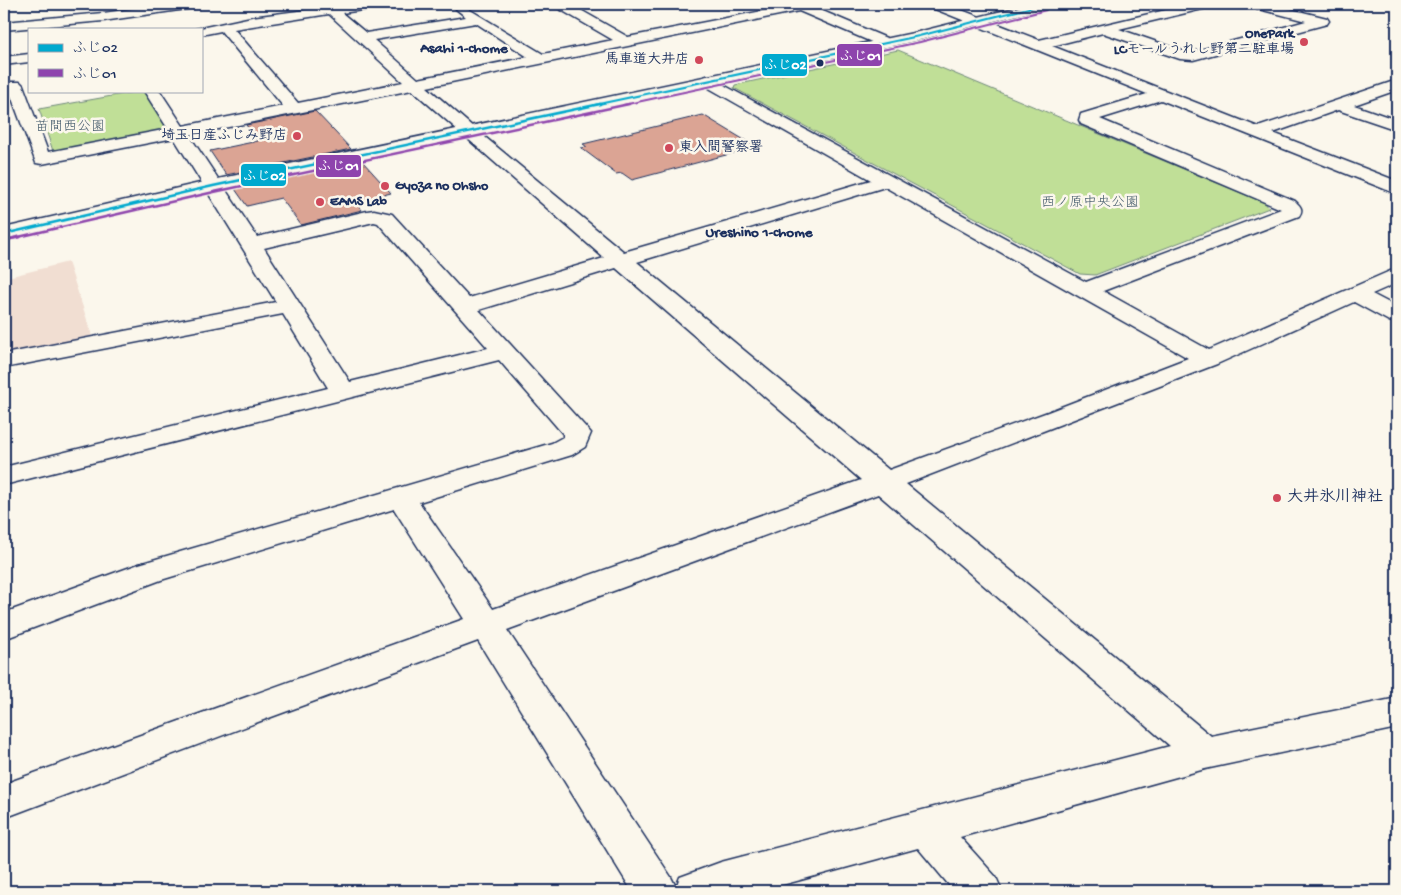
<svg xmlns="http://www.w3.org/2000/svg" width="1401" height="895" font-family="'Gochi Hand','Klee One',sans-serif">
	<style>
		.built { fill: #f1ded2 }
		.green { fill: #c0df97; stroke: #6e877a }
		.building { fill: #dba494; stroke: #1b2f5e }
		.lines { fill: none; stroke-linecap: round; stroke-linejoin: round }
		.minor-casing { stroke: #1b2f5e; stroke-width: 3 }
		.major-casing { stroke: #1b2f5e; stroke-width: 3 }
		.minor { fill: #fbf7ec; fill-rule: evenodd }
		.major { fill: #fbf7ec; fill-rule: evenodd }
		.bus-1-far1-casing { stroke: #fbf7ec; stroke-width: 4 }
		.bus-1-casing { stroke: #fbf7ec; stroke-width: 5 }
		.bus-2-far2-casing { stroke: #fbf7ec; stroke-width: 4 }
		.bus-2-far1-casing { stroke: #fbf7ec; stroke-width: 5 }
		.bus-2-casing { stroke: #fbf7ec; stroke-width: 6 }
		.bus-1-far1 { stroke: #00a9ce; stroke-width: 2 }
		.bus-1 { stroke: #00a9ce; stroke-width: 2.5 }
		.bus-2-far2 { stroke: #8e44ad; stroke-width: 2 }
		.bus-2-far1 { stroke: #8e44ad; stroke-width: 2.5 }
		.bus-2 { stroke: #8e44ad; stroke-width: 3 }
		.poi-dot { fill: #d1495b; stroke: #fbf7ec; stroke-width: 2 }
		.bus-dot { fill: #1b2f5e; stroke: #fbf7ec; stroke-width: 2 }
		.labels { text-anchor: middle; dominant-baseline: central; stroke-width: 5; stroke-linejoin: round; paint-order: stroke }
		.far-poi-label { font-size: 14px; font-weight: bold; fill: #1b2f5e; stroke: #fbf7ec; text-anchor: end }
		.far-park-label { font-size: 14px; fill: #445b6c; stroke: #fbf7ec }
		.far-neighbourhood-label { font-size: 15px; font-weight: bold; fill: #1b2f5e; stroke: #fbf7ec }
		.poi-label { font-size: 16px; font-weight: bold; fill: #1b2f5e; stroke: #fbf7ec; text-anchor: start }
		.line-badge { stroke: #fbf7ec; stroke-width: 2 }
		.badge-label { font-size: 14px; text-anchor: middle; font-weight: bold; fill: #fff }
	</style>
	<rect width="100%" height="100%" fill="#fbf7ec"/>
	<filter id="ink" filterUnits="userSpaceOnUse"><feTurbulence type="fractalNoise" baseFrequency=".02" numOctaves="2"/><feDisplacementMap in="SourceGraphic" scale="10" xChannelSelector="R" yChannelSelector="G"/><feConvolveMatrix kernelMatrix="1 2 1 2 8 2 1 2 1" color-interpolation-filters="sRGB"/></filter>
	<g filter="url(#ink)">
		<!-- built -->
		<path class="built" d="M68,262L93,338L4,354V278Z"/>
		<!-- green -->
		<path class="green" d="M898,50L1265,203L1269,208L1095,275L1080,274L734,88L735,85Z
			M140,91H144L167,128L162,131L53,151L39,109Z"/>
		<!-- building -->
		<path class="building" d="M315,111L351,149L226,175L210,151L258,141L246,125Z
			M703,115L756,147L632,180L622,173L616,174L581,148L587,147L583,144Z
			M363,162L391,193L355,202L362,210L301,225L281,198L247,206L235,189Z"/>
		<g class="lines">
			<!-- minor casing -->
			<g class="minor-casing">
				<path id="minor" d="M168,4H199L193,8L103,21L4,30V22L103,13Z
					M319,4H332L335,6L382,4L381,7L376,8L342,13L366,33L466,17L456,9L462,5L543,54L613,40L556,7L555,4H570L628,37L788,6L787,4H806L891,40L893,43L891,46H881L799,11L427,87L474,128L624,252L871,180L702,84L699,81L702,78L707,76L1086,282L1281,209L1081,124L1079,120L1081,114L1147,94L930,7L929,4H946L1039,40L1191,4H1212L1211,7L1119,29L1186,52H1193L1306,21L1251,7L1250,4H1270L1327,18L1329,21L1327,24L1193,60L1180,59L1103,33L1052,46L1258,127L1397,80V90L1354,105L1397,120V130L1338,110L1273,133L1397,181V194L1161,100L1100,119L1295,201C1300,206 1304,209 1299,216L1103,291L1209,350L1397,268V283L1372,294L1397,307V323L1389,321L1354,302L1217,364L906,484L1211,736L1397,698V728L1205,769L960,837L996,877L1002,891H954L918,848L760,891H632L478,641L266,719L4,818V784L464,619L394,509L161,580L4,639V613L139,564L552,443L563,437V434L499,360L4,485V467L328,388L283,314L4,368V354L276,302L174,138L42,164L36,163L7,85L10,82H20L23,85L48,152L168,129L144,91H160L183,126L283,106L221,31L201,35V29H196L252,17L321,8ZM329,14L403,82L298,103L234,29ZM476,23L528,57L418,79L374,40ZM412,90L604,258L469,298L392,214L374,210L367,211L257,237L189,135ZM885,187L1188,358L1048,412L889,470L637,262ZM374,222L378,223L488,348L350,382L264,248ZM616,268L861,480L493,609L419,502L572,455L585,447L591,433L479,310ZM878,494L1170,746L721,862L680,877L676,887L671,877L507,630Z
					M29,54V62L4,65V57Z"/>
			</g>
			<!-- major casing -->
			<g class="major-casing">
				<path id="major" d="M1030,4H1050L1049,7L919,40L213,192L4,240V228L213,180L918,32Z"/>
			</g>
			<!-- minor -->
			<use href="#minor" class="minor"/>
			<!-- major -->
			<use href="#major" class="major"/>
			<!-- bus-1-far1 casing -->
			<g class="bus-1-far1-casing">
				<path id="bus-1-far1" d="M594,105L919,36L1044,4"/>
			</g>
			<!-- bus-1 casing -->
			<g class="bus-1-casing">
				<path id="bus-1" d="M4,234L213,186L600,104"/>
			</g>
			<!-- bus-2-far2 casing -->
			<g class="bus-2-far2-casing">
				<path id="bus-2-far2" d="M623,105L920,42L1046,10"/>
			</g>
			<!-- bus-2-far1 casing -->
			<g class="bus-2-far1-casing">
				<path id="bus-2-far1" d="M14,238L214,192L629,104"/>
			</g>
			<!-- bus-2 casing -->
			<g class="bus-2-casing">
				<path id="bus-2" d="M5,240L20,237"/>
			</g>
			<!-- bus-1-far1 -->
			<use href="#bus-1-far1" class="bus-1-far1"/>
			<!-- bus-1 -->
			<use href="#bus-1" class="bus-1"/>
			<!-- bus-2-far2 -->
			<use href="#bus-2-far2" class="bus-2-far2"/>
			<!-- bus-2-far1 -->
			<use href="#bus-2-far1" class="bus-2-far1"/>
			<!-- bus-2 -->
			<use href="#bus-2" class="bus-2"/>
		</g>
	</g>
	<!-- markers -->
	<g class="poi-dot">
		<circle cx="1304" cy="42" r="5"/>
		<circle cx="699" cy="60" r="5"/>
		<circle cx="297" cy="136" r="5"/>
		<circle cx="669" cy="148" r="5"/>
		<circle cx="385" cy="186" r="5"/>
		<circle cx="320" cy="202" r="5"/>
		<circle cx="1277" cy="498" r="5"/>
	</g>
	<circle class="bus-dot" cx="820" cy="63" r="4.5"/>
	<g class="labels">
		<!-- far-poi labels -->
		<g class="far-poi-label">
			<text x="1294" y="34">OnePark<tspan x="1294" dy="16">LCモールうれし野第二駐車場</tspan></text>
			<text x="689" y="60">馬車道大井店</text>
			<text x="287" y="136">埼玉日産ふじみ野店</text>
			<text x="679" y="148" text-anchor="start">東入間警察署</text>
			<text x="395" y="186" text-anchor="start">Gyoza no Ohsho</text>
			<text x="330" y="202" text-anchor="start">EAMS Lab</text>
		</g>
		<!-- far-park labels -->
		<g class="far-park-label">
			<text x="70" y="127">苗間西公園</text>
			<text x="1090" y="203">西ノ原中央公園</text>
		</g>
		<!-- far-neighbourhood labels -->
		<g class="far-neighbourhood-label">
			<text x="464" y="49">Asahi 1-chome</text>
			<text x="759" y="233">Ureshino 1-chome</text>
		</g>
		<!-- poi labels -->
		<g class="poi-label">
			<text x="1287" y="498">大井氷川神社</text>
		</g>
	</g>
	<g class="line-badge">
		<rect x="836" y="43" width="47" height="24" rx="5" fill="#8e44ad"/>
		<rect x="761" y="53" width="47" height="24" rx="5" fill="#00a9ce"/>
		<rect x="315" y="154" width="47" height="24" rx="5" fill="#8e44ad"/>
		<rect x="240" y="163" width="47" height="24" rx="5" fill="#00a9ce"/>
	</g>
	<g class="badge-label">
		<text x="860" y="60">ふじ01</text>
		<text x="785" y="69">ふじ02</text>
		<text x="338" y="170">ふじ01</text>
		<text x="264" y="180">ふじ02</text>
	</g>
	<!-- margin -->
	<rect width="1401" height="895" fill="none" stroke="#fbf7ec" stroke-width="20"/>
	<rect x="10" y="10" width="1381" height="875" fill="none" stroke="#1b2f5e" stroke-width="2" filter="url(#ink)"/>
	<!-- legend -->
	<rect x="28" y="28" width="175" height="65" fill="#fbf7ec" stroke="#a1a7b3"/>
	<rect x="38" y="44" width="25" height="8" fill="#00a9ce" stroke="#a1a7b3"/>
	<text x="72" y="52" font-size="15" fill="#1b2f5e">ふじ02</text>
	<rect x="38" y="69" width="25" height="8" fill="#8e44ad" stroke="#a1a7b3"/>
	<text x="72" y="78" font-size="15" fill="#1b2f5e">ふじ01</text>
</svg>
